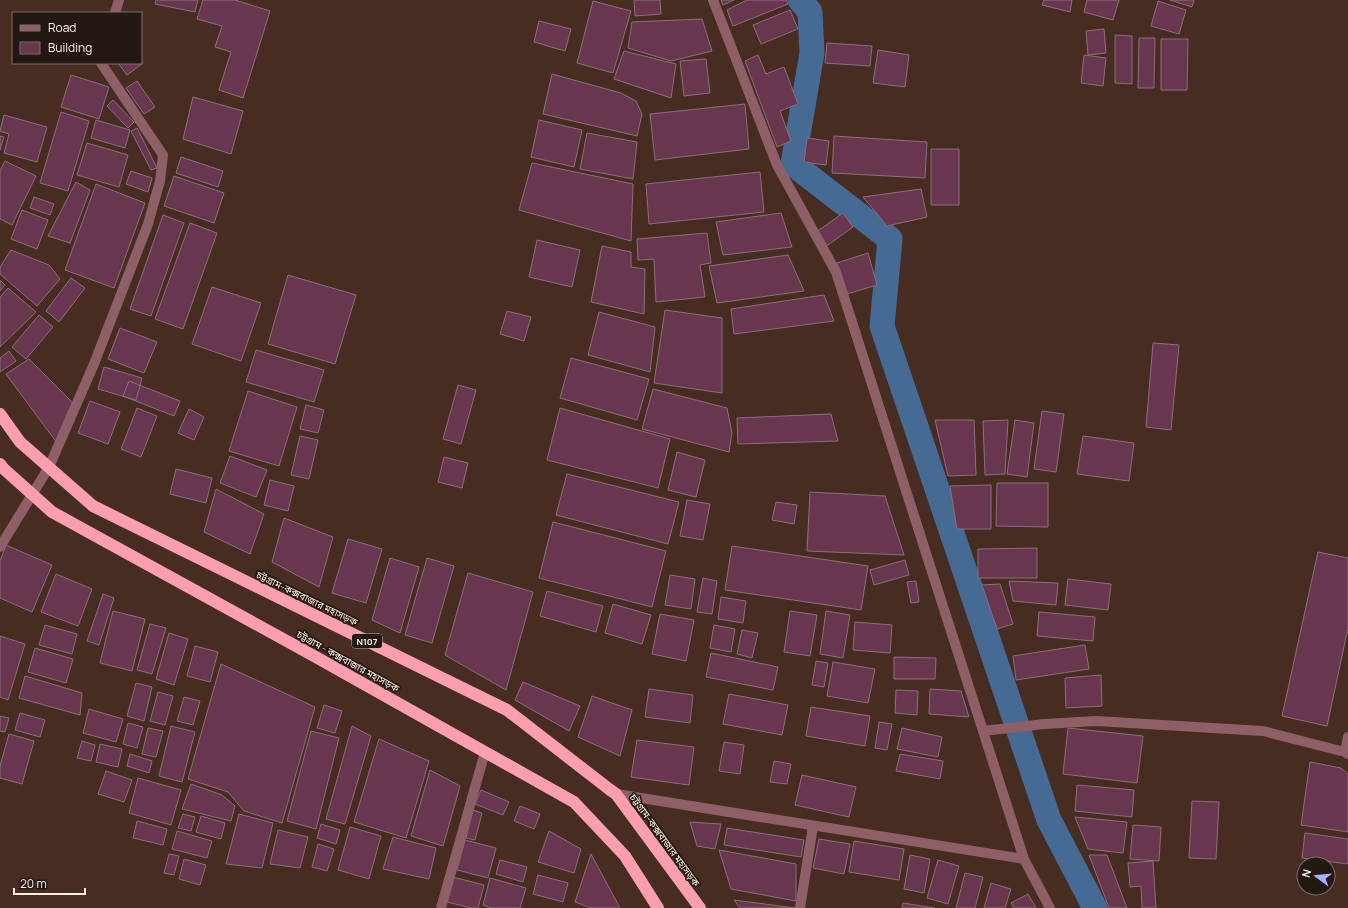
<svg xmlns="http://www.w3.org/2000/svg" width="1348" height="908" font-family="Manrope,'Noto Sans Bengali',sans-serif">
	<style>
		.lines { fill: none; stroke-linecap: round; stroke-linejoin: round }
		.canal { stroke: #456a93; stroke-width: 25 }
		.building { fill: #69364f; stroke: #8d6e7c }
		.street { stroke: #8e5f67; stroke-width: 10 }
		.highway { stroke: #fa9eb0; stroke-width: 12 }
		.labels { text-anchor: middle; dominant-baseline: central; stroke-width: 3.5; stroke-linejoin: round; paint-order: stroke }
		.shield { fill: #241813; stroke: #bdaea9; stroke-width: 1 }
		.shield-label { font-size: 9px; font-weight: bold; fill: #feefe9 }
		.street-label { font-size: 10px; fill: #feefe9; stroke: #241813 }
	</style>
	<rect width="100%" height="100%" fill="#472c21"/>
	<g class="lines">
		<!-- canal -->
		<path class="canal" d="M800,0L810,12L812,53L793,164L890,239L882,326L1049,820L1095,908"/>
	</g>
	<!-- building -->
	<path class="building" d="M156,0H198L195,12L155,4Z
		M203,0H235L270,11L243,98L219,90L231,52L215,47L222,26L197,19Z
		M634,0H660L661,14L635,16Z
		M721,0H734L723,5Z
		M747,0H786L788,4L733,26L727,10Z
		M1044,0H1072L1070,12L1042,5Z
		M1087,0H1119L1113,20L1084,12Z
		M1170,0H1194L1192,7Z
		M593,1L631,11L613,73L577,63Z
		M1158,1L1186,10L1179,34L1151,26Z
		M790,10L798,29L761,44L753,25Z
		M702,19L712,51L671,61L628,48L632,22Z
		M539,21L571,29L565,51L534,42Z
		M1104,29L1106,53L1088,55L1086,31Z
		M1115,35L1132,36V84L1115,83Z
		M1139,38H1155L1154,88H1138Z
		M1161,39H1188L1187,90H1161Z
		M827,43L872,46L870,66L825,63Z
		M878,50L909,55L905,87L873,83Z
		M624,51L676,64L671,98L614,79Z
		M758,55L766,74L784,67L798,104L780,111L791,141L777,147L745,61Z
		M1084,55L1106,58L1103,86L1081,83Z
		M706,59L710,93L684,96L680,61Z
		M141,61L143,63L127,75L118,63H141Z
		M552,74L621,93L636,101L642,114L637,136L543,114Z
		M71,75L109,87L99,119L61,107Z
		M137,81L155,107L144,114L126,88Z
		M193,97L243,111L231,154L183,139Z
		M113,100L134,122L128,128L107,106Z
		M745,104L749,149L655,160L650,114Z
		M61,112L89,121L68,191L40,183Z
		M4,115L47,127L37,162L4,153L9,134L0,131Z
		M96,120L130,130L125,148L91,138Z
		M539,120L582,130L574,167L531,157Z
		M137,128L157,168L151,170L131,131Z
		M587,133L637,142L633,179L580,169Z
		M0,136L4,137L0,150Z
		M834,136L927,142L925,178L832,173Z
		M807,138L829,141L826,165L804,162Z
		M87,143L128,155L119,187L77,175Z
		M931,149H959V205H931Z
		M181,157L223,171L218,187L176,173Z
		M5,161L36,176L12,225L0,219V171Z
		M532,163L633,184L631,241L519,210Z
		M131,171L152,178L148,192L126,184Z
		M760,172L764,212L649,224L646,184Z
		M174,176L224,193L214,223L164,206Z
		M76,182L90,190L70,243L48,236Z
		M96,184L145,203L114,288L65,270Z
		M921,189L927,217L887,226L863,197Z
		M34,197L54,204L50,215L30,208Z
		M22,210L48,220L37,249L11,239Z
		M781,213L792,247L723,255L716,222Z
		M843,213L853,227L825,247L815,233Z
		M163,215L184,223L151,316L130,309Z
		M190,223L217,233L183,329L155,319Z
		M707,233L711,263L700,265L705,297L656,302L654,259L638,260L637,239Z
		M537,240L580,250L572,287L529,277Z
		M602,246L631,252V267L645,269L644,314L591,302Z
		M11,250L49,265L60,279L37,306L0,274V267Z
		M868,253L877,285L847,294L837,263Z
		M788,255L804,291L717,303L709,266Z
		M288,275L356,295L335,364L268,344Z
		M71,278L85,288L59,322L46,311Z
		M0,280L5,285L0,291Z
		M212,287L261,303L241,361L192,344Z
		M8,288L36,312L0,347V297Z
		M824,295L834,321L734,334L731,309Z
		M665,310L722,318V393L654,383Z
		M507,311L531,317L524,341L500,334Z
		M599,312L655,327L650,372L588,355Z
		M39,315L53,327L26,359L12,347Z
		M120,328L157,342L144,373L108,359Z
		M1153,343L1179,345L1171,430L1146,427Z
		M256,350L324,370L314,402L246,382Z
		M9,351L16,361L0,372V358Z
		M571,358L649,379L637,420L560,398Z
		M29,359L73,403L57,443L6,374Z
		M104,367L142,378L136,400L98,389Z
		M129,381L180,401L174,416L123,396Z
		M458,385L476,390L461,444L443,439Z
		M653,389L727,408L732,433L729,452L642,429Z
		M248,391L297,407L279,466L229,451Z
		M90,401L120,412L108,444L78,433Z
		M306,405L324,410L318,433L300,429Z
		M137,408L157,416L141,457L121,449Z
		M560,408L670,439L658,488L547,460Z
		M189,409L204,417L194,440L178,433Z
		M1042,411L1064,414L1056,472L1034,469Z
		M831,414L838,441L738,444L737,418Z
		M935,420H974L976,475L948,476Z
		M1008,420L1005,474L985,475L983,421Z
		M1015,420L1034,423L1027,477L1007,474Z
		M300,436L318,440L309,479L291,475Z
		M1083,436L1134,443L1129,481L1077,474Z
		M677,452L705,460L696,497L668,490Z
		M230,456L267,470L256,497L220,483Z
		M444,457L468,463L462,488L438,482Z
		M176,469L212,478L206,503L170,494Z
		M567,474L679,502L668,544L556,515Z
		M270,480L294,486L288,511L264,505Z
		M997,483H1048V527L996,526Z
		M991,485V529H957L950,486Z
		M216,489L264,514L250,554L204,532Z
		M810,492L885,496L904,555L807,551Z
		M687,500L710,504L703,540L680,536Z
		M776,502L797,505L794,524L772,520Z
		M284,518L333,537L319,587L272,562Z
		M553,522L666,551L652,607L539,578Z
		M348,539L382,549L366,603L332,593Z
		M6,545L52,565L32,612L0,598V561Z
		M732,546L868,566L861,610L725,590Z
		M1037,548V578H978V549Z
		M1318,552L1348,558V628L1327,726L1282,716Z
		M390,558L419,567L400,633L372,620Z
		M427,558L454,566L432,643L405,635Z
		M905,560L909,575L874,585L870,570Z
		M468,573L533,592L506,690L445,655Z
		M56,574L92,589L78,626L41,612Z
		M670,575L695,579L691,609L665,605Z
		M703,578L717,581L712,614L697,612Z
		M1068,579L1111,584L1108,610L1065,605Z
		M916,581L919,602L911,603L907,582Z
		M1009,581L1058,583L1056,605L1013,601Z
		M1000,584L1013,624L997,629L982,585Z
		M547,591L603,606L596,632L540,616Z
		M103,594L114,598L99,645L87,641Z
		M721,597L746,601L743,623L718,619Z
		M613,604L651,615L642,644L605,633Z
		M113,611L145,619L132,671L100,663Z
		M790,611L817,615L810,656L784,652Z
		M826,611L850,615L843,658L820,654Z
		M1039,612L1095,617L1093,641L1037,636Z
		M660,614L694,620L686,661L652,654Z
		M855,622L892,625L890,653L853,650Z
		M150,624L166,628L152,674L137,670Z
		M45,625L77,634L72,654L39,645Z
		M714,625L735,629L731,652L710,648Z
		M742,630L758,633L752,658L737,654Z
		M169,633L188,639L174,685L156,679Z
		M0,636L25,644L8,700L0,697Z
		M1085,645L1089,669L1016,680L1013,656Z
		M195,646L218,652L210,682L187,676Z
		M35,648L73,659L66,683L28,672Z
		M711,653L778,667L773,690L706,677Z
		M894,657L936,658L935,679H894Z
		M816,661L828,663L824,687L812,685Z
		M833,662L875,669L868,703L827,696Z
		M221,664L315,707L282,823L244,811L228,792L188,779Z
		M1101,675L1102,706L1066,708L1065,678Z
		M25,676L82,693L80,715L19,698Z
		M523,682L580,706L569,731L515,700Z
		M136,683L152,687L144,721L127,716Z
		M649,689L693,695L690,723L645,717Z
		M930,689L961,691L969,717L929,714Z
		M896,690L918,691L917,715L895,713Z
		M158,692L173,696L165,725L150,721Z
		M729,694L788,705L782,735L723,724Z
		M592,696L632,710L620,756L578,737Z
		M184,697L200,701L193,725L177,721Z
		M324,705L342,711L335,733L317,728Z
		M811,707L870,716L865,746L806,736Z
		M89,709L123,719L116,742L83,733Z
		M20,713L45,720L40,737L15,730Z
		M0,716L9,718L5,732L0,731Z
		M879,722L892,724L887,750L875,748Z
		M128,723L143,727L137,748L123,744Z
		M171,726L195,732L182,782L159,776Z
		M352,726L371,736L345,824L326,819Z
		M148,728L163,731L156,757L142,754Z
		M902,728L942,737L938,757L897,749Z
		M1068,728L1143,736L1137,783L1063,774Z
		M311,731L339,738L316,829L287,821Z
		M9,734L34,741L22,784L0,778V766Z
		M379,739L429,761L406,838L354,822Z
		M637,740L694,747L689,785L631,777Z
		M82,741L95,745L91,761L77,758Z
		M724,742L744,745L740,774L719,771Z
		M100,744L122,749L118,767L96,762Z
		M130,754L152,761L149,773L127,766Z
		M900,754L943,761L940,779L896,771Z
		M774,761L791,764L787,784L770,782Z
		M1310,762L1341,768L1348,774V832L1301,825Z
		M430,770L460,786L443,846L411,836Z
		M106,771L132,780L124,802L98,794Z
		M802,775L856,787L849,817L795,805Z
		M138,778L181,790L171,825L129,813Z
		M191,784L222,795L235,806L231,821L182,809Z
		M1077,785L1134,790L1132,817L1075,811Z
		M481,790L509,802L503,815L475,804Z
		M1192,801L1219,802L1216,859L1189,858Z
		M520,806L540,814L534,829L514,821Z
		M473,810L482,813L475,840L466,838Z
		M183,814L195,817L191,831L178,828Z
		M239,814L273,823L262,868L226,864Z
		M201,816L225,823L221,839L196,832Z
		M1075,817L1127,822L1123,853L1088,849Z
		M137,821L167,829L163,845L133,838Z
		M690,822L721,824L715,849L697,846Z
		M321,824L340,830L336,844L317,838Z
		M1133,825L1161,827L1159,861L1130,859Z
		M350,827L381,836L369,879L338,870Z
		M727,828L804,840L801,857L724,845Z
		M278,830L308,837L300,868L270,864Z
		M177,831L212,841L207,858L172,849Z
		M549,831L581,849L574,873L538,862Z
		M1305,833L1348,839V864L1302,858Z
		M393,837L436,848L429,879L383,869Z
		M819,839L850,844L844,874L813,868Z
		M465,840L496,848L488,878L457,870Z
		M854,841L904,849L899,880L849,872Z
		M318,844L334,849L327,871L312,867Z
		M719,850L796,864V901L731,889Z
		M169,854L179,856L174,875L164,873Z
		M591,854L620,908H591L575,902Z
		M910,855L930,859L924,893L904,889Z
		M1089,855H1107L1127,908H1109Z
		M184,859L206,865L200,885L179,879Z
		M500,860L527,867L523,882L496,874Z
		M938,860L959,866L948,904L927,898Z
		M1153,861L1156,908H1142L1141,886L1130,887L1128,863Z
		M965,873L983,877L975,908H956Z
		M538,875L568,883L563,902L533,894Z
		M453,877L484,885L478,908H471L447,902Z
		M490,878L526,888L520,908H492L483,905Z
		M991,883L1011,889L1005,908H984Z
		M1028,894L1036,908H1014L1011,903Z
		M734,900L795,908H740Z
		M903,903L935,908H902Z"/>
	<g class="lines">
		<!-- street -->
		<path class="street" d="M713,0L777,165L836,272L1024,859L1050,908
			M115,13L119,0
			M0,547L49,467L94,364L148,224L160,181L163,155L101,63
			M983,731L1044,724L1096,721L1263,731L1345,752
			M1348,737L1345,752L1348,754
			M616,794L1024,859
			M441,908L485,752
			M800,908L813,826"/>
		<!-- highway -->
		<path class="highway" d="M0,414L20,442L93,506L507,710L609,789L616,794L700,908
			M0,464L4,469L52,512L314,656L574,802L625,856L658,908"/>
	</g>
	<g class="labels">
		<!-- shield labels -->
		<rect class="shield" x="352" y="634" width="30" height="14" rx="3"/>
		<g class="shield-label">
			<text x="367" y="641">N107</text>
		</g>
		<!-- street labels -->
		<g class="street-label">
			<text transform="translate(307 598) rotate(26)">চট্টগ্রাম-কক্সবাজার মহাসড়ক</text>
			<text transform="translate(348 661) rotate(29)">চট্টগ্রাম - কক্সবাজার মহাসড়ক</text>
			<text transform="translate(665 840) rotate(54)">চট্টগ্রাম-কক্সবাজার মহাসড়ক</text>
		</g>
	</g>
	<!-- legend -->
	<rect x="12" y="12" width="130" height="52" fill="#241813" stroke="#7b6e69"/>
	<rect x="20" y="25" width="20" height="6" fill="#8e5f67" stroke="#7b6e69"/>
	<text x="48" y="32" font-size="12" fill="#feefe9">Road</text>
	<rect x="20" y="42" width="20" height="12" fill="#69364f" stroke="#7b6e69"/>
	<text x="48" y="52" font-size="12" fill="#feefe9">Building</text>
	<!-- north arrow -->
	<g transform="translate(1316 876) rotate(286)"><circle r="19" fill="#241813" stroke="#7b6e69"/>
	<path d="M0-3L7 15L0 10L-7 15Z" fill="#a1b3fd"/>
	<text y="-6" font-size="11" font-weight="bold" text-anchor="middle" fill="#feefe9">N</text>
	</g>
	<!-- scale -->
	<path d="M14 888v6h71v-6" fill="none" stroke="#feefe9" stroke-width="2"/>
	<text x="20" y="888" font-size="12" fill="#feefe9" stroke="#241813" stroke-width="3" paint-order="stroke">20 m</text>
</svg>
